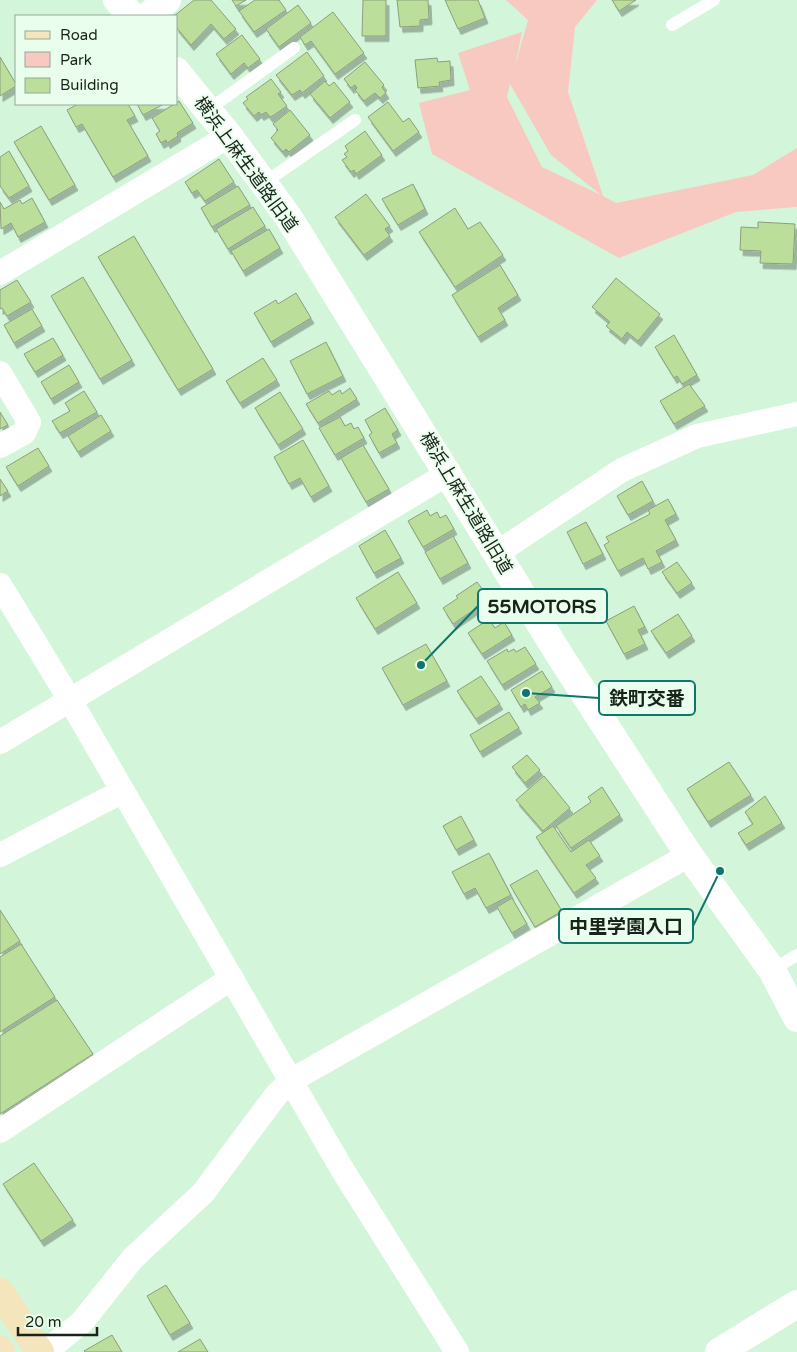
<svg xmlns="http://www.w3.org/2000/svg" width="797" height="1352" font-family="'Varela Round','Noto Sans JP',sans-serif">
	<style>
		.green { fill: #f8c9c0; fill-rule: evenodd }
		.building { fill: #bbdf9a; stroke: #8d9e7d; filter: url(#shadow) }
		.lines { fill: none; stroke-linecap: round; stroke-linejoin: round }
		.service { stroke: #fff; stroke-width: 12 }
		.minor { stroke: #fff; stroke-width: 24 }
		.tertiary { stroke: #fff; stroke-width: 28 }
		.primary { stroke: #f4e5bc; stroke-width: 28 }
		.labels { text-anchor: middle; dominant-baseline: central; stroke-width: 4; stroke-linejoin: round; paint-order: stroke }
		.street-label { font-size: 18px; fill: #18241a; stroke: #eafeed }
		.leader { fill: none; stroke: #0f766e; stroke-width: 2 }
		.callout-dot { fill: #0f766e; stroke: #eafeed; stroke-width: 2 }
		.callout { fill: #eafeed; stroke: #0f766e; stroke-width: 2 }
		.callout-label { font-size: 19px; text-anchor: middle; font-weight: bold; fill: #18241a }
	</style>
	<defs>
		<filter id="shadow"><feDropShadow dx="3" dy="5.5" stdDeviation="0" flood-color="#0004"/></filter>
	</defs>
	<rect width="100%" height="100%" fill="#d3f5d9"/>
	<!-- green -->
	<path class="green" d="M506,0H597L575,27L568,92L603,196L616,203L753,175L797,148V207L736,212L619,258L432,154L419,103L470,90L458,53L522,32L515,66L528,20ZM510,84L551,155L601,195L542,167L507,97Z"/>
	<!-- building -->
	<path class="building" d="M194,0H211L236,29L224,39L211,24L191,45L176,27V16H174Z
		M232,0H246L236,6Z
		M255,0H279L286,10L254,32L239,11Z
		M363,0H386V36H362Z
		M397,0H428L429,19L420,20V26L400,27Z
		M445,0H478L485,18L458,29Z
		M612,0H636L619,11Z
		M298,5L311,23L279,47L266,29Z
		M333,12L364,53L335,74L311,41L305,45L300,37Z
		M242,35L260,59L248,68L244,63L231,74L216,54Z
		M307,52L324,76L302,93L300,90L292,95L276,75Z
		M0,57L16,84V86L0,96Z
		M437,58L438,62L450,61L451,80L439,82L440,86L418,88L415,60Z
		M365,62L384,85L382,87L386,93L380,98L375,93L364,101L355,90L357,88L355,85L351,88L344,79Z
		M271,79L281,92L278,94L287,106L274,115L270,117L266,112L261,115L259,112L254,116L243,103L248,99L246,97Z
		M325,81L329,86L334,82L350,102L330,118L310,94Z
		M179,101L193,123L177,133L178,136L167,143L166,140L161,143L156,134L160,131L152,118Z
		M388,102L403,122L409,118L419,132L393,151L368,117Z
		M78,104H128L135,116L127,120L148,156L113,177L82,124L76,127L67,110Z
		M137,104H164L143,115Z
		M290,110L310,135L289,152L286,149L283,152L271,138L278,130L273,124Z
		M41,126L75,185L49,200L14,142Z
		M365,131L382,155L356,174L354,170L351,172L342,160L347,157L344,154L348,151L345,146Z
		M9,151L29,186L9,198L0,186V157Z
		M219,159L234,182L205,201L197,190L192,193L185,182Z
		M413,184L425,209L398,225L382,199Z
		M238,186L250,205L212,227L201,208Z
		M366,194L390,226L385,229L390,236L364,255L335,217Z
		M32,198L45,222L18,237L11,223L1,229L0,202L4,209L20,200L22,204Z
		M253,207L265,226L228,249L216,229Z
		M455,208L468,229L480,222L503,255L455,287L419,232Z
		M758,222L795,224L793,264L760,263L761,251L740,250L741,227L758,228Z
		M269,229L280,248L243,271L231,251Z
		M134,236L213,369L178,390L98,257Z
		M500,265L518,295L498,308L505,320L478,337L452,295Z
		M83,277L132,360L100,379L51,296Z
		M616,278L660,314L638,341L627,332L622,339L606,326L610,322L592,307Z
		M17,280L31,302L7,316L2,308L0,309V290Z
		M296,293L311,318L271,342L254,313L276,300L278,304Z
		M32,309L42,326L14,343L4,325Z
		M674,335L697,375L682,384L677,376L674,378L655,347Z
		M53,338L63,355L35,372L24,354Z
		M326,342L343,376L307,394L290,361Z
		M263,358L277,380L240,403L226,381Z
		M69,365L79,382L51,399L41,382Z
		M689,384L705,406L674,424L660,401Z
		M350,388L357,399L318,423L306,404L329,391L332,395L340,390L342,394Z
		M84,391L97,412L60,433L52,421L70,411L65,403Z
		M280,392L303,429L278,445L255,408Z
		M385,408L398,430L392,434L397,443L379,453L369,435L372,433L365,420Z
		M0,412L8,425L0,429Z
		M101,415L111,431L78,452L68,436Z
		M340,417L345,426L351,423L354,429L358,427L364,438L335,455L319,428Z
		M303,440L329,486L311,497L300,478L289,484L274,457Z
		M363,445L389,489L366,502L341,458Z
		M38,448L49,466L18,486L6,467Z
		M0,479L8,491L0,496Z
		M642,481L653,501L628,515L617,496Z
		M668,499L676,514L665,520L676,540L656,551L662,562L648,569L643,558L618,571L604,545L609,542L606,537L650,514L648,510Z
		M427,510L430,516L437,512L440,518L446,515L454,529L423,547L408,521Z
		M586,522L603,554L583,564L567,532Z
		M385,530L401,558L374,573L359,546Z
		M453,536L468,563L440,579L425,552Z
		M677,562L692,583L677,593L662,572Z
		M398,572L417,603L375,629L356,598Z
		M477,582L490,599L453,624L443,608L458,598L456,596Z
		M634,606L645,627L638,630L645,644L624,654L606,621Z
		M678,614L692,636L666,653L651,631Z
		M489,619L495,628L504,622L512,635L482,654L468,633Z
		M426,644L447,681L403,705L382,668Z
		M525,647L536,664L502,685L487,661L507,649L508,652L514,649L516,652Z
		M542,671L552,687L535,697L540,703L528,710L525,704L521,707L511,690Z
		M481,676L500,704L476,719L457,691Z
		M509,712L519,728L480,752L470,735Z
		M527,755L540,770L525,783L512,767Z
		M729,762L751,795L708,822L687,789Z
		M544,776L570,808L543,831L516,800Z
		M602,787L620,815L571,848L556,826L591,802L588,797Z
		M765,796L782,823L746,845L738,833L753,824L745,812Z
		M461,816L474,840L456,850L443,826Z
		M553,826L571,852L589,840L600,856L586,865L596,878L574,893L536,837Z
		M489,853L511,895L486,908L475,888L464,894L452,872Z
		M537,870L562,911L535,927L510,885Z
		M512,898L527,924L512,933L497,907Z
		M0,910L20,941L0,954Z
		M21,944L55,997L0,1032V957Z
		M57,1000L93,1054L0,1114V1036Z
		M34,1163L73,1220L41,1241L3,1184Z
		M166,1285L190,1323L170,1335L147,1296Z
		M112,1335L122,1352H85L84,1351Z
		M200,1339L208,1352H178Z"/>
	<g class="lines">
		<!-- service -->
		<path class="service" d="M672,25L714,0
			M208,110L294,48
			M264,183L355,120
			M772,970L797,955"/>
		<!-- minor -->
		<path class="minor" d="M0,273L229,136
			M0,373L29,422L24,433L0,446
			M497,553L622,470L697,436L797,414
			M0,585L70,700L342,1169L457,1352
			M0,742L449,473
			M0,855L123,791
			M0,1131L232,978
			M45,1352L82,1322L133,1258L203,1193L277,1094L292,1080L689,855"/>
		<!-- tertiary -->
		<path class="tertiary" d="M117,0L132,16
			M148,16L167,0
			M176,71L229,136L289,218L562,659L689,855L772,970L797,1018
			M719,1352L797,1304"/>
		<!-- primary -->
		<path class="primary" d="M0,1292L40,1352
			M0,1350L1,1352"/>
	</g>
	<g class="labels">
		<!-- street labels -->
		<g class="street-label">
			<text transform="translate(246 164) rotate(54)">横浜上麻生道路旧道</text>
			<text transform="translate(466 503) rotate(59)">横浜上麻生道路旧道</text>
		</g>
	</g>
	<!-- callouts -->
	<path class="leader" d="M421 665L478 606M526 693L599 698M720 871L693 926"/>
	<g class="callout-dot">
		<circle cx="421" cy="665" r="5"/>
		<circle cx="526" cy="693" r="5"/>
		<circle cx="720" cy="871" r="5"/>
	</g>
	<g class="callout">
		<rect x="478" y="589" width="129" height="34" rx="5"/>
		<rect x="599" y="681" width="96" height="34" rx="5"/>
		<rect x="559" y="909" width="134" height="34" rx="5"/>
	</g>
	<g class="callout-label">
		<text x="542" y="613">55MOTORS</text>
		<text x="647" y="705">鉄町交番</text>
		<text x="626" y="933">中里学園入口</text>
	</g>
	<!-- legend -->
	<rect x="15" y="15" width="162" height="90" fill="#eafeed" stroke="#96a799"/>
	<rect x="25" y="31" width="25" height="8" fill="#f4e5bc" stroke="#96a799"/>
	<text x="60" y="40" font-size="15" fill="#18241a">Road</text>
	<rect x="25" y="52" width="25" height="15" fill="#f8c9c0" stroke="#96a799"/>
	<text x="60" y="65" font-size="15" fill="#18241a">Park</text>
	<rect x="25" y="78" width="25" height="15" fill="#bbdf9a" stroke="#96a799"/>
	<text x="60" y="90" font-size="15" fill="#18241a">Building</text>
	<!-- scale -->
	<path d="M18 1327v8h79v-8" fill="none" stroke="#18241a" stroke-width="2.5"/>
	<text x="25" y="1327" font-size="15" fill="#18241a" stroke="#eafeed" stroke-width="4" paint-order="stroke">20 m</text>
</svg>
